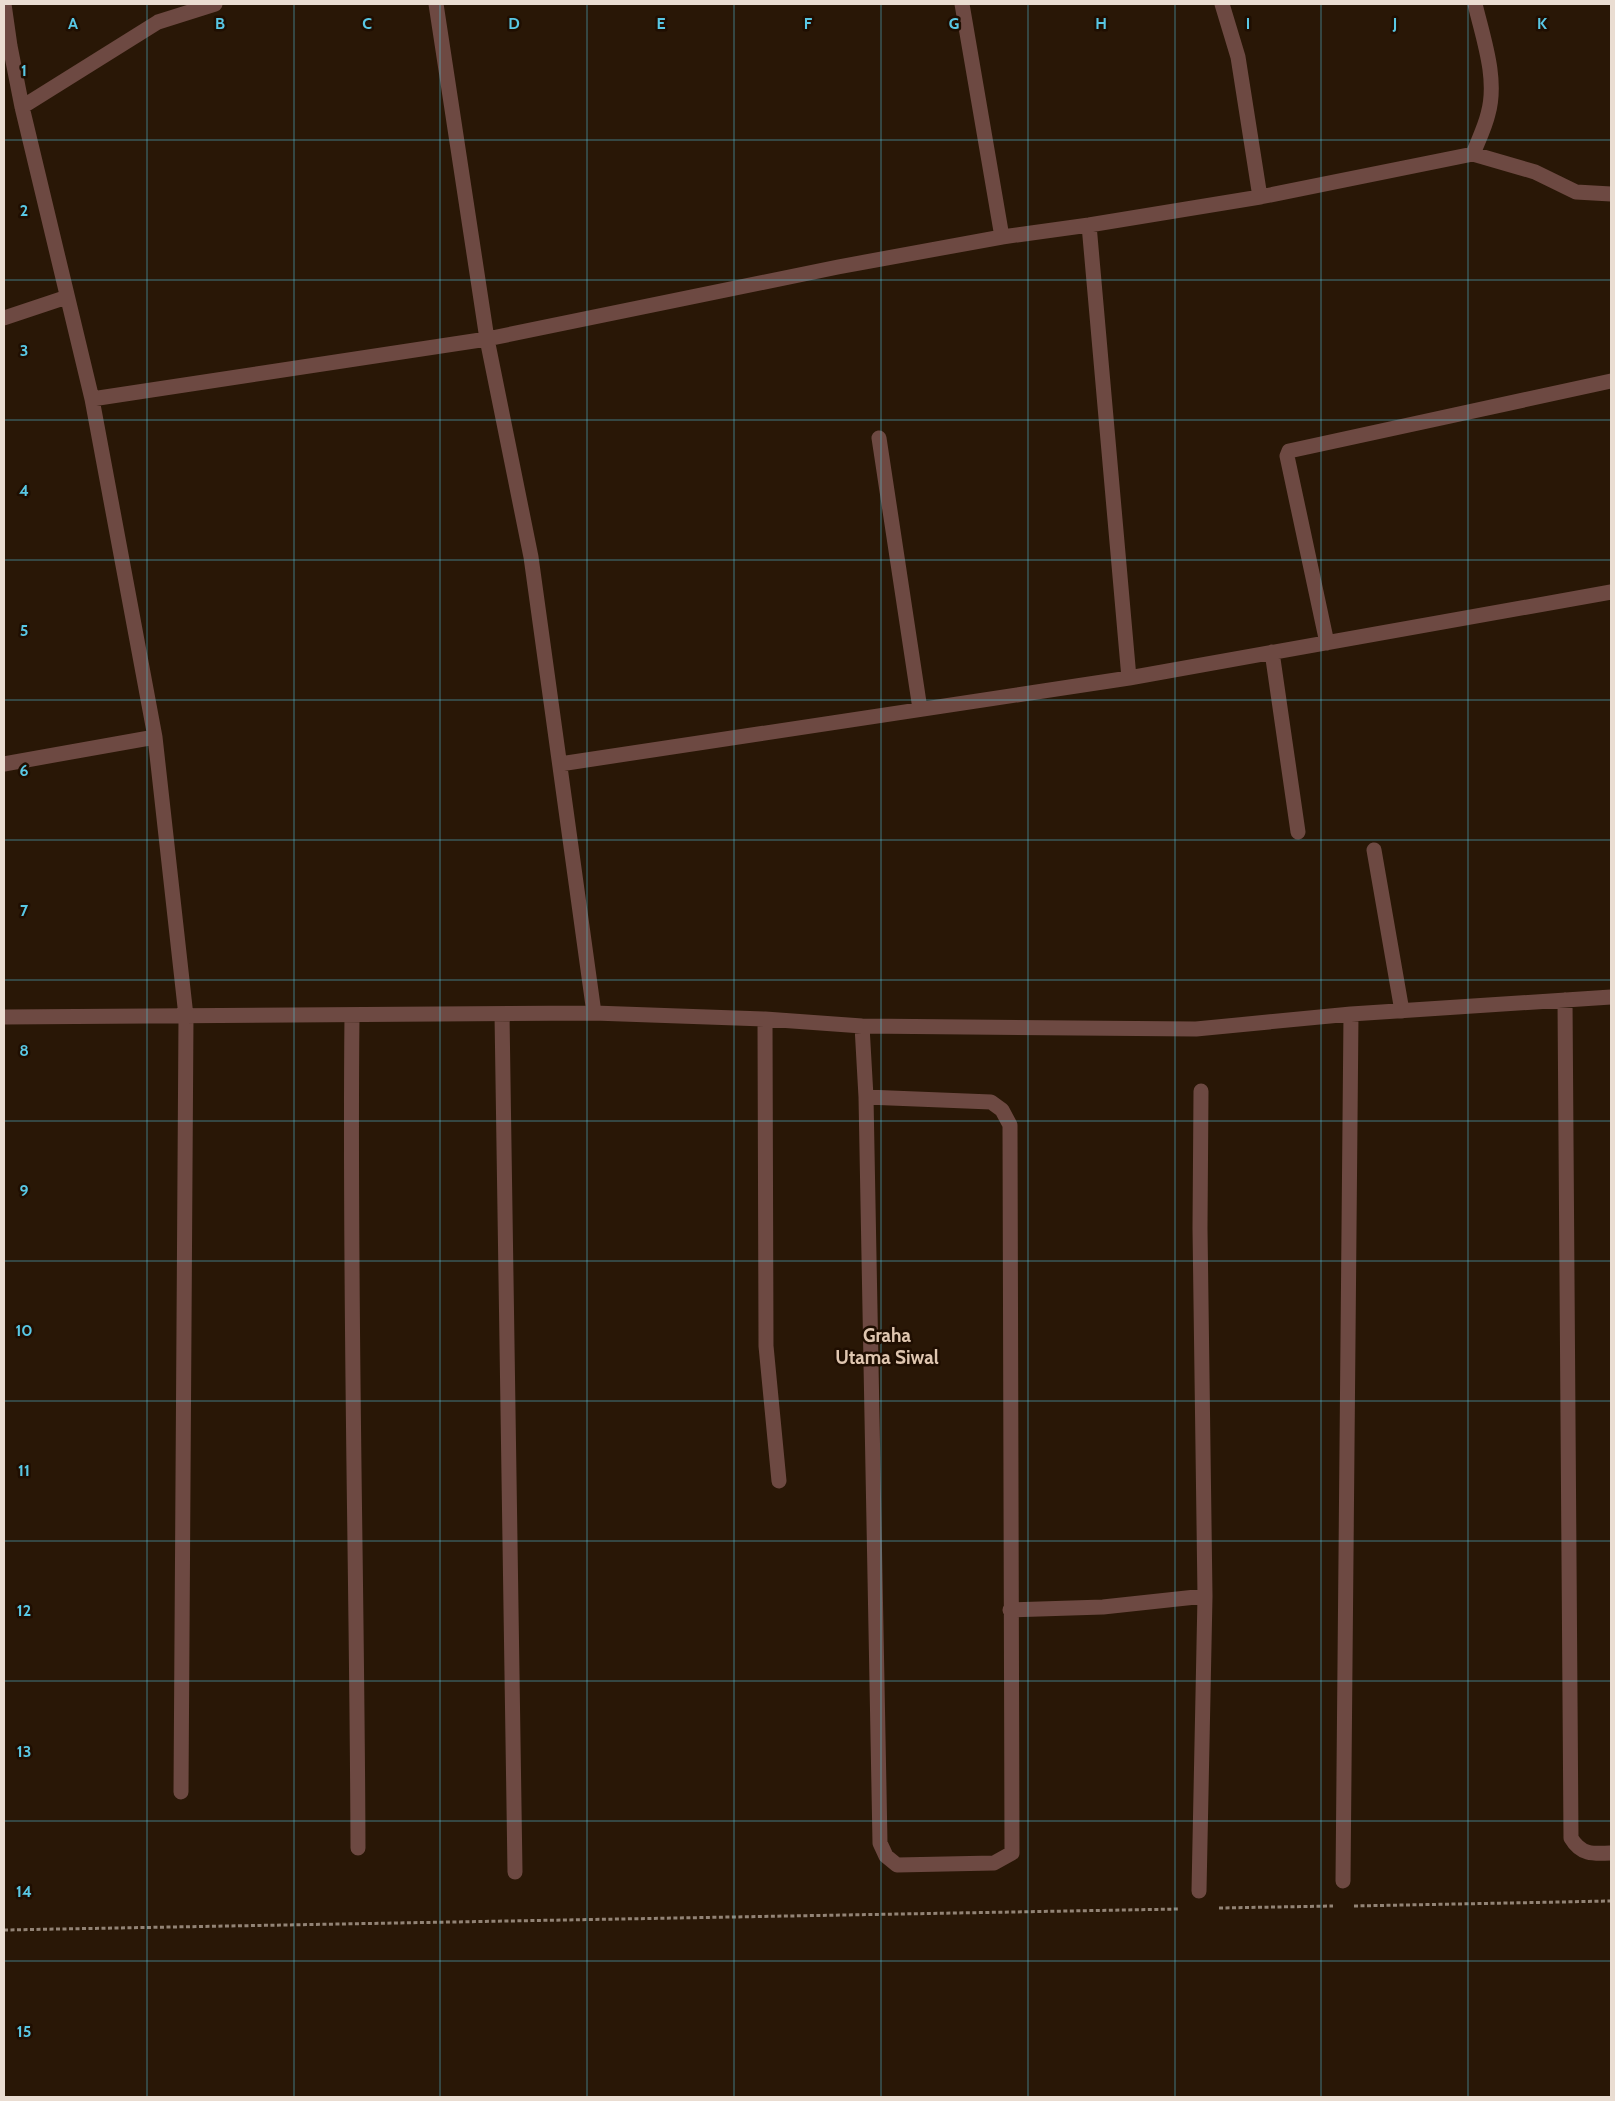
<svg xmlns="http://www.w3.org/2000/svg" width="1615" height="2101" font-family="Cabin,sans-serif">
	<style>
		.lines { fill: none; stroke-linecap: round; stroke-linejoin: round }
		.path { stroke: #928375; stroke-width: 3; stroke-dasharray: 4 2.5; stroke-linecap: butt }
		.minor { stroke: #6d4942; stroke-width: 15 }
		.grid { fill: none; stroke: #59c8e5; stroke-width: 1; stroke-opacity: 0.55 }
		.labels { text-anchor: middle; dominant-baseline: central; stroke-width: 5; stroke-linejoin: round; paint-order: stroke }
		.neighbourhood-label { font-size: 19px; font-weight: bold; fill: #dfc6b0; stroke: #1f0e01 }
		.grid-label { font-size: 16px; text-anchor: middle; font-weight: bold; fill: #59c8e5; stroke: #1f0e01; stroke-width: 5; stroke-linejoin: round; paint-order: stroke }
	</style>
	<rect width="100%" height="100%" fill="#291706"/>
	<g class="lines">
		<!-- path -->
		<path class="path" d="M1354,1906L1611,1901
			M1219,1908L1333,1906
			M4,1930L1180,1909"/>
		<!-- minor -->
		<path class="minor" d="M4,4L10,46L22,107L92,399L155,737L186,1016L181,1792
			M436,4L487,339L531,557L594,1013
			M962,4L1002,237
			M1222,4L1238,57L1260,197
			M22,107L158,22L215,4
			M1473,154C1478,141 1485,127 1488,114C1498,79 1483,38 1475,4
			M1089,225L1129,678
			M4,318L67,297
			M92,399L487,339L838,267L1002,237L1089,225L1260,197L1473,154L1535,172L1576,192L1611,194
			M879,438L920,709
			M1327,643L1287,456L1289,451L1611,381
			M1272,652L1298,832
			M4,764L155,737
			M560,764L1129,678L1611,592
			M1374,850L1402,1011
			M1565,1000L1571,1838C1581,1855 1593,1854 1611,1853
			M502,1014L515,1872
			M352,1015C349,1292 357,1570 358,1848
			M4,1017L594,1013L765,1019L862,1026L1196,1029L1351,1014L1611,997
			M765,1019L766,1346L779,1481
			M862,1026L866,1097L880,1843L886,1856L897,1865L994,1863L1012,1853L1010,1125L1002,1110L991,1102L866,1097
			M1010,1610L1103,1607L1205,1596L1200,1228L1201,1091
			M1343,1881L1351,1014
			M1199,1891L1205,1596"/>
	</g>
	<!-- grid -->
	<path class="grid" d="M147,4V2097M294,4V2097M440,4V2097M587,4V2097M734,4V2097M881,4V2097M1028,4V2097M1175,4V2097M1321,4V2097M1468,4V2097M4,140H1611M4,280H1611M4,420H1611M4,560H1611M4,700H1611M4,840H1611M4,980H1611M4,1121H1611M4,1261H1611M4,1401H1611M4,1541H1611M4,1681H1611M4,1821H1611M4,1961H1611"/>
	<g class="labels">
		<!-- neighbourhood labels -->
		<g class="neighbourhood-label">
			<text x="887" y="1335">Graha<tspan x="887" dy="22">Utama Siwal</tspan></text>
		</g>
	</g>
	<g class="grid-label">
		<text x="73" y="29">A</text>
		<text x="220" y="29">B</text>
		<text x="367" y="29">C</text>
		<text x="514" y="29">D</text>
		<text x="661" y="29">E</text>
		<text x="808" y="29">F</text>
		<text x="954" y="29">G</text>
		<text x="1101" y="29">H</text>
		<text x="1248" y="29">I</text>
		<text x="1395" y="29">J</text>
		<text x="1542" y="29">K</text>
		<text x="24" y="76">1</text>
		<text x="24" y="216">2</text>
		<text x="24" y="356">3</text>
		<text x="24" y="496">4</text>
		<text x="24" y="636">5</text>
		<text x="24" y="776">6</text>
		<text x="24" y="916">7</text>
		<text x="24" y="1056">8</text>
		<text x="24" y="1196">9</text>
		<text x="24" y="1336">10</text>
		<text x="24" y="1476">11</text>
		<text x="24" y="1616">12</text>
		<text x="24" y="1757">13</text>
		<text x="24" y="1897">14</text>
		<text x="24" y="2037">15</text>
	</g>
	<!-- border -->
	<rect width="1615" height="2101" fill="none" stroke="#eaddd2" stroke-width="10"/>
</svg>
